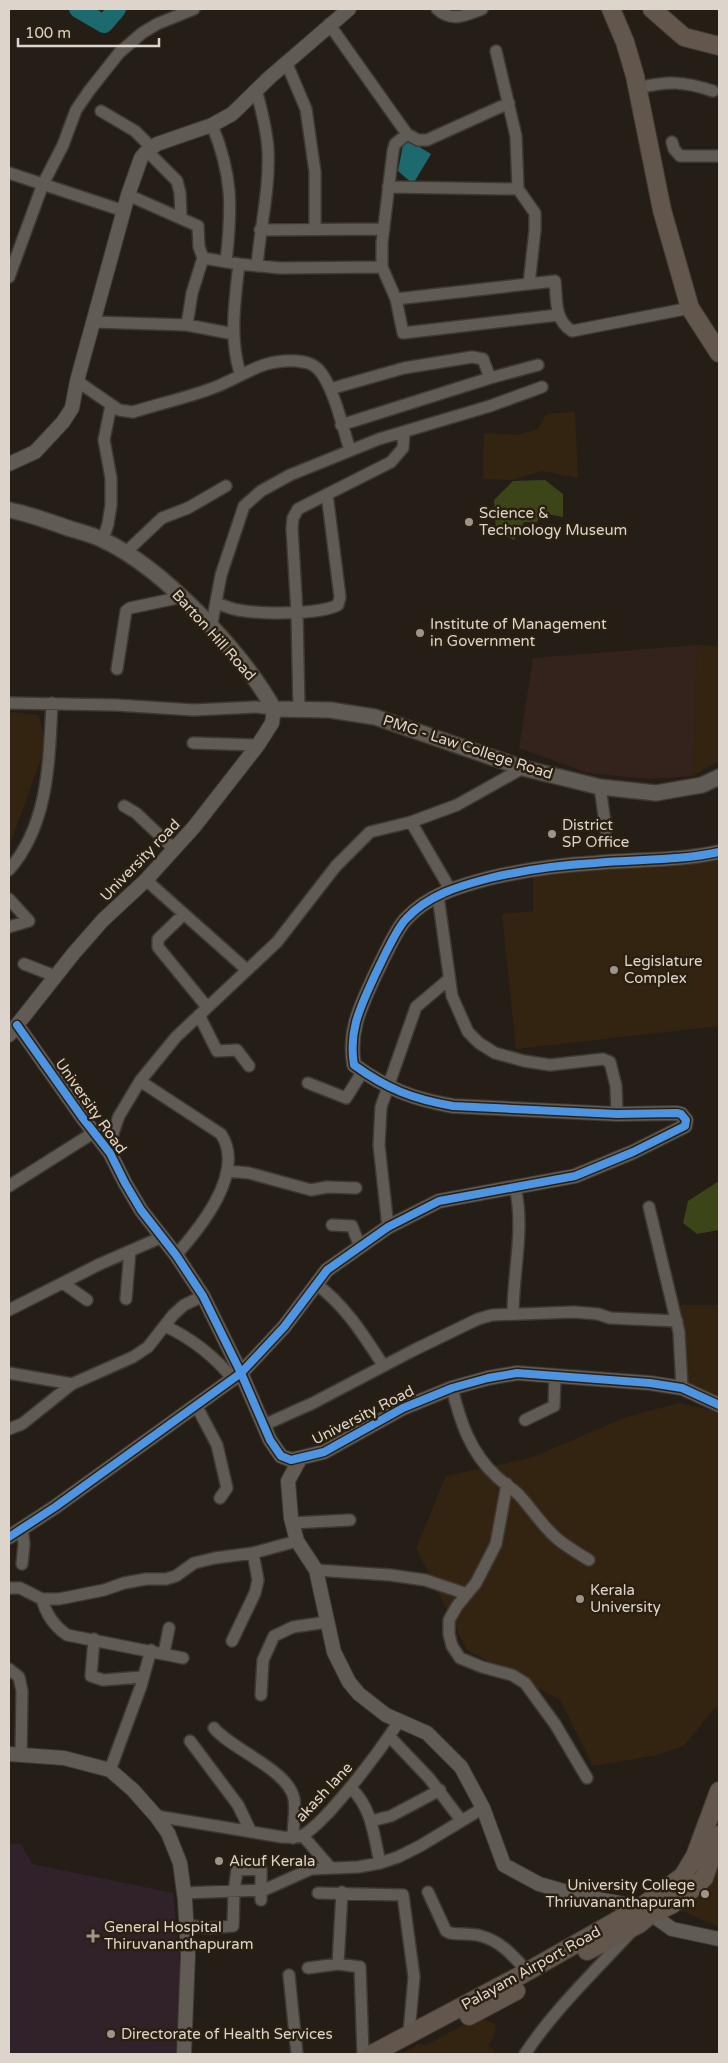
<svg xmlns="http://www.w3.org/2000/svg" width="728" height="2063" font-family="'Varela Round',sans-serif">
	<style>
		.built { fill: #332411 }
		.industrial { fill: #34231c }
		.medical { fill: #31222a }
		.green { fill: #3b4518 }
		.water { fill: #1c6a6d }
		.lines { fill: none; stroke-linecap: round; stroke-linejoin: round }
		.river { stroke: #1c6a6d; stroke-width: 18 }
		.minor-casing { stroke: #3f3933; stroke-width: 14 }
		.tertiary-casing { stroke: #3f3933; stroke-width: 16 }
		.secondary-casing { stroke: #3f3933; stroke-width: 18 }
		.primary-casing { stroke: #3f3933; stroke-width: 20 }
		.minor { stroke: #605b55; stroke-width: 11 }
		.tertiary { stroke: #605b55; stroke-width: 14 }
		.secondary { stroke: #605b55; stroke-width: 15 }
		.primary { stroke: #62564d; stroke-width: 18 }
		.cycleway-casing { stroke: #2b1f10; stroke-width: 11 }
		.cycleway { stroke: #4d94e3; stroke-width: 8 }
		.poi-dot { fill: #9d958c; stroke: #2b1f10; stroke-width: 2 }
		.labels { text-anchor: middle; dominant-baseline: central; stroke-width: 5; stroke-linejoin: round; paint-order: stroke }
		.poi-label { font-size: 15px; fill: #ddd5cb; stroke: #2b1f10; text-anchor: start }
		.street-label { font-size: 15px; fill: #ddd5cb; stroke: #2b1f10 }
	</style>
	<rect width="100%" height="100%" fill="#251e16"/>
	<!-- built -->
	<path class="built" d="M575,412L578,478L542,471L511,480L483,479L484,433L517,435L538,429L546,414Z
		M697,645L719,646V761L693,776Z
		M9,712L39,715L46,745L9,847Z
		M719,857V1026L516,1049L502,914L533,911V877Z
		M680,1305H719V1396L688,1383Z
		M679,1403L719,1412V1706L711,1712L684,1746L657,1755L593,1766L560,1700L467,1650L416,1548L446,1476L531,1458L626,1417Z
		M719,1852V1927L673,1907Z
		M482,2018L496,2025L493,2039L488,2045L495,2051L490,2054H401L419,2044L426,2045L471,2021Z"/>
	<!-- industrial -->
	<path class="industrial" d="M697,645L693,776L648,779L588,773L519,748L533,658Z"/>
	<!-- medical -->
	<path class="medical" d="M9,1844H21L32,1864L173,1893L181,1978L177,2054H9Z"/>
	<!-- green -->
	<path class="green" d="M545,480L563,494V517L542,513L537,522H524L514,540L496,531L494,500L513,481Z
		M719,1181V1230L697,1234L683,1223L688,1201Z"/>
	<!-- water -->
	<path class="water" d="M406,139L431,154L413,184L398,171L403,145Z"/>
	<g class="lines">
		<!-- river -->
		<path class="river" d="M78,9L104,24L117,9"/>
		<!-- minor casing -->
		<g class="minor-casing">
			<path id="minor" d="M437,9C452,23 466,15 482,9
				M329,24L407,134L418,140H427L509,103
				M496,51L516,136L518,189L535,213V230L529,284
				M286,62L306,109L315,172V230
				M638,88C668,81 683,81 713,91
				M256,89C261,109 267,129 268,150C270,189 260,228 257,266
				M101,111L135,131L151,147
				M212,125C233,176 232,208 226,262
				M672,142L674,149L680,156H719
				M147,151L177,181L180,193L181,218
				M9,173L124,211
				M388,187L518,189
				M128,195L198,226L199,247L203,258L239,264L280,268L382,267L396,299L403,333L558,315
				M260,230L384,229
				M239,264C235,300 229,338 240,373
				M382,267V243L393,151L395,144L407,134
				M9,277L43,184L63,145L76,110L89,91L119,53L142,33L157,24L194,9
				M396,299L555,281C557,300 554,320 572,331L690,308
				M94,322L187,325L234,334
				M187,325L192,293L203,258
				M77,381L119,410L133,412C161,403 191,397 218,386C247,374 262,359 297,361C305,362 312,363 318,369C333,384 343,429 350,450
				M330,389L404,368L472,357L483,359L490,378
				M341,425L490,378L538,365
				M103,539L108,524L111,505V478L104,440L111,405
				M125,553L162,518L188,508L226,486
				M216,603C223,605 231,609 238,610C261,614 318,615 338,605L340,597L327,494
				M211,628L221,575L244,506L261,491L290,475L379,439L490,406L542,387
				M117,669L126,611L130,608L182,597
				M9,703L116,705L194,710L256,707L274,709
				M299,709L297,613L292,528L293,518L298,509L391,462L403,448L404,432
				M193,743L258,745
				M600,787L606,830
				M124,806L136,813L174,849
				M411,822L450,889
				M9,870C49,824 49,761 52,703
				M146,880L247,970
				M438,896L452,996L468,1032L479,1043L495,1053L524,1061L550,1065L603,1059L610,1062L616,1086L617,1114
				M9,899L29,921L9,927
				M184,914L158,939V947L207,1007
				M24,964L55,976
				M199,1015L217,1051L237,1050L249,1066
				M140,1081L221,1134C246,1172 201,1227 176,1255
				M308,1083L346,1098L363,1071
				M110,1153L113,1133L119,1116L140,1081L176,1037L277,942L336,866L370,832L411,822L457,805L523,768
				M227,1171L249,1173L311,1190L327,1187L356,1188
				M9,1186L93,1133
				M649,1207L679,1332L682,1388
				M332,1225L352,1226L360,1247
				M388,1227L379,1145L381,1107L416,1007L449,979
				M63,1283L87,1300
				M316,1284C345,1305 364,1336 383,1365
				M126,1299L130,1251
				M9,1310L100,1264L162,1237
				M513,1314C513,1271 525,1229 515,1187
				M165,1326C191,1338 214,1356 233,1379
				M9,1373L72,1384
				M452,1388C460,1421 470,1452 496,1476C503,1483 512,1488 519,1495C533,1510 544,1529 560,1541C569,1548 579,1554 589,1560
				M197,1407L217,1445L227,1488L220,1498
				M525,1420L554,1406L555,1375
				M264,1425L313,1403L414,1350L478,1319L492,1315L574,1312L598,1314L610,1318L677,1321
				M9,1429L22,1424L72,1384L133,1357L148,1347L173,1315L184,1305L203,1296
				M507,1484L496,1544L476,1583L457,1606L449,1620V1634L452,1646L460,1658L482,1667L512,1675L525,1683L555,1724L587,1778
				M292,1523L350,1520
				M22,1564L24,1544L22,1528
				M316,1570L390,1575L425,1580L467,1594
				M9,1588H20L42,1599H59L104,1590L124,1583L146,1579H166L176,1576L194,1563L215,1558L253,1553L297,1541
				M42,1599C46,1614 54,1626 67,1635L183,1658
				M94,1639L91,1676L103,1680L142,1677
				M232,1641L255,1593L258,1580L253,1553
				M164,1653L169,1628
				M9,1669L19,1677L22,1691L21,1755
				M261,1695L263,1660L274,1636L293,1627L327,1622
				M214,1728C232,1750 289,1770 294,1799C296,1810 293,1825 293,1838
				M389,1736L429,1778L461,1820
				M190,1741L238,1805L251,1832
				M110,1770L141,1686L151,1650
				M351,1788C372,1808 374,1836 380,1863
				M156,1816L282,1837C289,1837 295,1838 301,1836C312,1831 322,1819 330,1811C356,1782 379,1752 400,1720
				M371,1821L391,1816L440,1790
				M303,1836L330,1867
				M428,1892L446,1931L450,1933C460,1935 471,1933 481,1936C501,1941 514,1957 527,1971
				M184,1893L264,1890L311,1869L358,1867L380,1863L398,1857L420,1846L483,1808
				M318,1893L403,1895L414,1977L409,2033
				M186,1925L209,1928L233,1926L234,1892L237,1870L261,1869V1900
				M338,1964L342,1892
				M308,1968L338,1964L360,1967L363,2054
				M289,1975L297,2054
				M525,2054C554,2010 594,1972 630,1933"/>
		</g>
		<!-- tertiary casing -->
		<g class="tertiary-casing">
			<path id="tertiary" d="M9,464L35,452L63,422L72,408L77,381L128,195L141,158L147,151L157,144L212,125L232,114L270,77L349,9
				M17,1025L82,1117L110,1153L125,1183L141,1210L176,1255L203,1296L241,1373L270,1440L281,1456L291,1460L324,1452L403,1408L452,1388L488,1378L517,1373L650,1383L682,1388L719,1405
				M9,1035L74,953L103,920L146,880L194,827L258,745L272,723L274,709
				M300,1459L288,1481L291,1518L297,1541L316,1570L334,1652L349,1682L359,1694L386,1715L427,1733L461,1767L483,1808L504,1865L539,1884L581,1896L641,1907L672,1929L719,1939
				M9,1537L55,1507L241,1373L284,1327L327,1270L388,1227L439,1201L575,1176L633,1152L685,1126L686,1120L681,1114L677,1113L617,1114L453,1106C413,1099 387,1089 354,1065C348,1030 361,1006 375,975C382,961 396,929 406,919C428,895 459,886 490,878C524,870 559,865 595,863C636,859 679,861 719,852
				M9,1754L64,1758L110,1770L133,1790L156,1816L168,1833L180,1863L185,1900L188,1955L184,2054"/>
		</g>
		<!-- secondary casing -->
		<g class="secondary-casing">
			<path id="secondary" d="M9,510C30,514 50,522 71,529C81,532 93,535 103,540C163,568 242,652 274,709L330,710L375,717L523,768L600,787L656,793L702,785L719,777"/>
		</g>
		<!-- primary casing -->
		<g class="primary-casing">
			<path id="primary" d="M611,9L625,42L635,76L662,210L690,308L719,353
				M652,9L684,37L719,46
				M587,1951L639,1924L651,1914L671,1905L690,1891L704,1878L719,1835
				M469,2016L516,1991
				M372,2054L521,1975L641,1907L683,1876L695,1856L719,1791"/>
		</g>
		<!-- minor -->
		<use href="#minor" class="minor"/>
		<!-- tertiary -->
		<use href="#tertiary" class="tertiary"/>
		<!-- secondary -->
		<use href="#secondary" class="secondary"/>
		<!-- primary -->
		<use href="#primary" class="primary"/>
		<!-- cycleway casing -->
		<g class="cycleway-casing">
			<path id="cycleway" d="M17,1025L82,1117L110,1153L125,1183L141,1210L176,1255L203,1296L241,1373L270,1440L281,1456L291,1460L324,1452L403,1408L452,1388L488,1378L517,1373L650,1383L682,1388L719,1405
				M9,1537L55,1507L241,1373L284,1327L327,1270L388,1227L439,1201L575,1176L633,1152L685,1126L686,1120L681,1114L677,1113L617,1114L453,1106C413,1099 387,1089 354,1065C348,1030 361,1006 375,975C382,961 396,929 406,919C428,895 459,886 490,878C524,870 559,865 595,863C636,859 679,861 719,852"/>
		</g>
		<!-- cycleway -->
		<use href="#cycleway" class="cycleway"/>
	</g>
	<!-- markers -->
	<g class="poi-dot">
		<circle cx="469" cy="522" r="5"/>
		<circle cx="420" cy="633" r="5"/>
		<circle cx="552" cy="834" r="5"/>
		<circle cx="614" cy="970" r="5"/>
		<circle cx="580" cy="1599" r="5"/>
		<circle cx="219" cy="1861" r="5"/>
		<circle cx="705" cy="1894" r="5"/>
		<path d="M90.5 1928.5h5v5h5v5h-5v5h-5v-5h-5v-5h5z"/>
		<circle cx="111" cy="2034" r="5"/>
	</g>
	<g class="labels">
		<!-- poi labels -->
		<g class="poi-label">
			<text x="479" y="513">Science &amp;<tspan x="479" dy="17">Technology Museum</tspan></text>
			<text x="430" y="624">Institute of Management<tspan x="430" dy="17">in Government</tspan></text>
			<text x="562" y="825">District<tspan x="562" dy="17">SP Office</tspan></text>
			<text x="624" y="961">Legislature<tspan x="624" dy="17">Complex</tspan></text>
			<text x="590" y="1590">Kerala<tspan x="590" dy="17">University</tspan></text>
			<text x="229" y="1861">Aicuf Kerala</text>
			<text x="695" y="1885" text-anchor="end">University College<tspan x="695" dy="17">Thriuvananthapuram</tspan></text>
			<text x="104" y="1927">General Hospital<tspan x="104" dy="17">Thiruvananthapuram</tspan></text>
			<text x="121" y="2034">Directorate of Health Services</text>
		</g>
		<!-- street labels -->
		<g class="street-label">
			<text transform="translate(214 635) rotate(48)">Barton Hill Road</text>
			<text transform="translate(468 747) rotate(18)">PMG - Law College Road</text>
			<text transform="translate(140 860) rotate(-46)">University road</text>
			<text transform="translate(91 1106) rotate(55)">University Road</text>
			<text transform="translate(363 1415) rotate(-27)">University Road</text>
			<text transform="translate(324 1792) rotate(-47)">akash lane</text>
			<text transform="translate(531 1968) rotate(-29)">Palayam Airport Road</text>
		</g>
	</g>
	<!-- border -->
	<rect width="728" height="2063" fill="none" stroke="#ddd5cb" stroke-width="20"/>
	<!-- scale -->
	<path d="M18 38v8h141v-8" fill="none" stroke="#ddd5cb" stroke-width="2.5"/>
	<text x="25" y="38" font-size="15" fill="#ddd5cb" stroke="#2b1f10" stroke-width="4" paint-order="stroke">100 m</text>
</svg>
